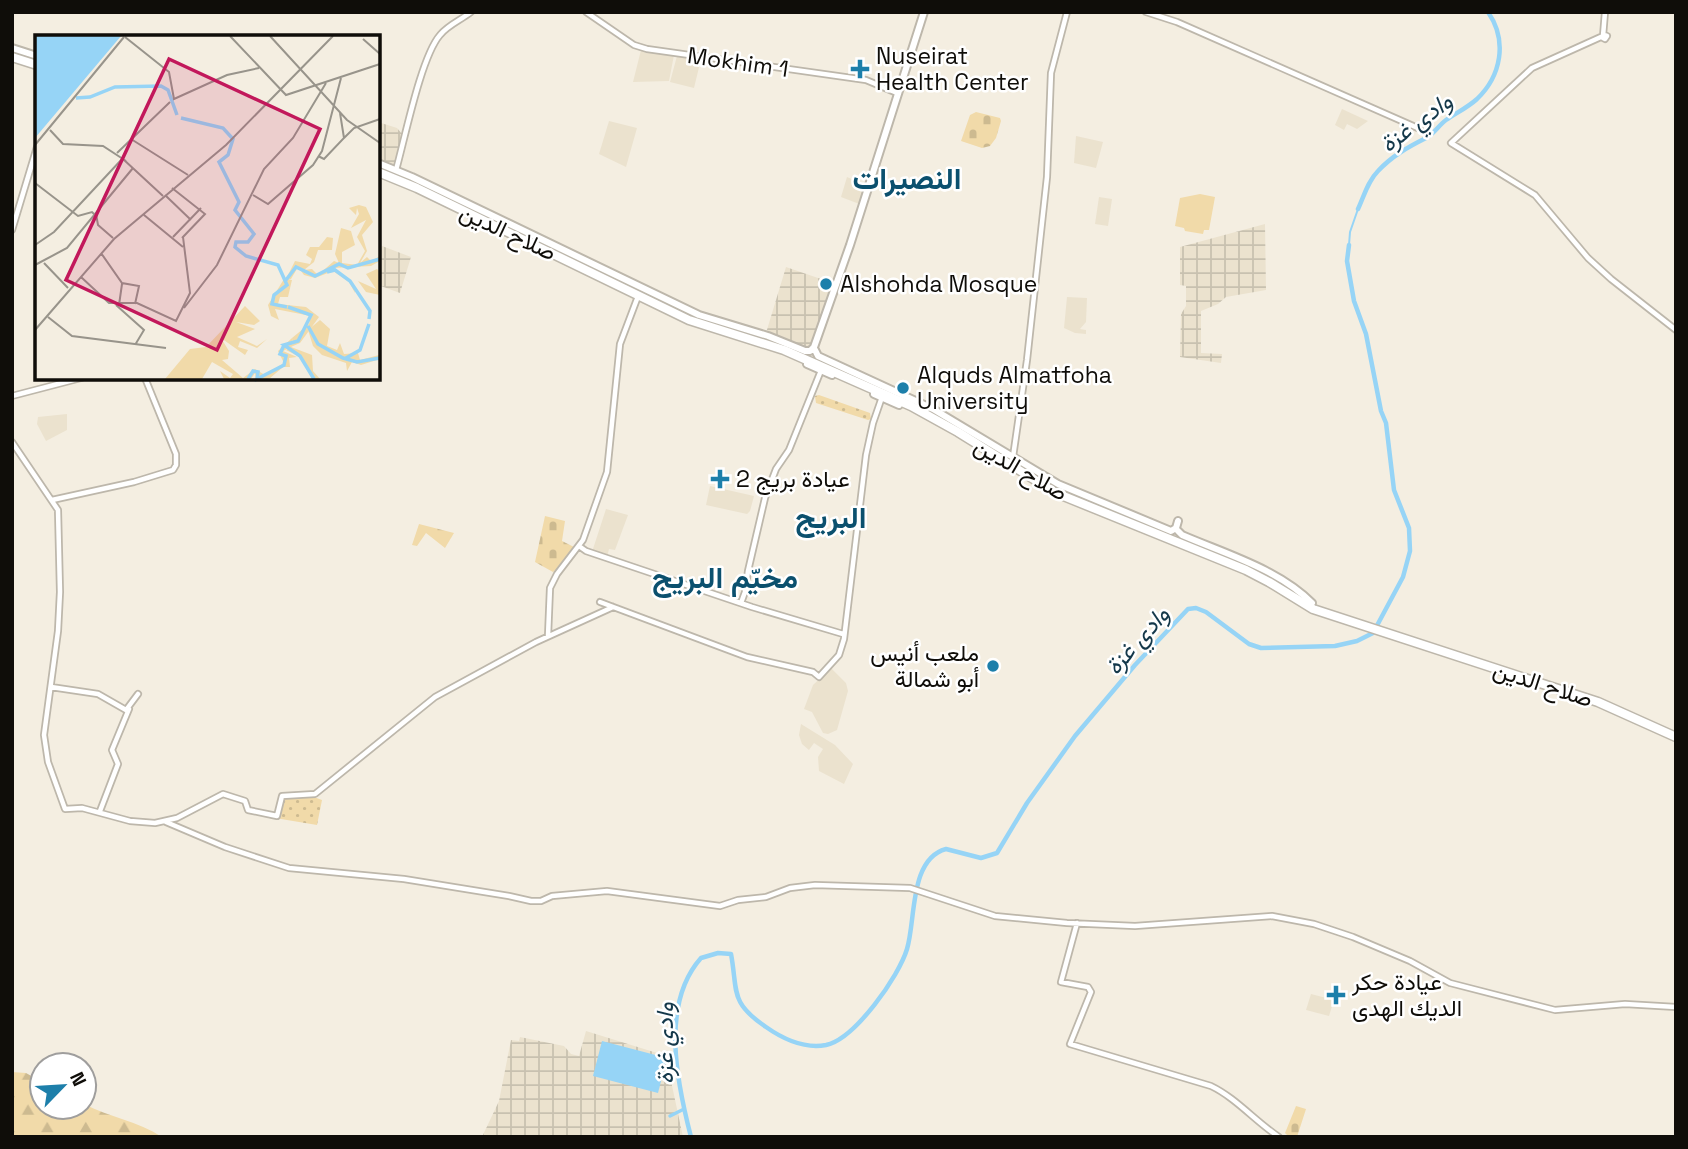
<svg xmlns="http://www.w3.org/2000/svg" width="1688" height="1149" font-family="'Space Grotesk',Vazirmatn,sans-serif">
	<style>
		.built { fill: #ebe2ce }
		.industrial { fill: url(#industrial-grid) }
		.grass { fill: #f1daa9 }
		.forest { fill: url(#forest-firs) }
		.cemetery { fill: url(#cemetery-stones) }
		.park { fill: url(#park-dots) }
		.water { fill: #96d4f6 }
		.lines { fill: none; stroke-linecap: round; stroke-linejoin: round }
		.stream { stroke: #96d4f6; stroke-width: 2 }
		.canal { stroke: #96d4f6; stroke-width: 3.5 }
		.river { stroke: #96d4f6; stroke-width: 4.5 }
		.minor-casing { stroke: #bdb7ab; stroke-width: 8 }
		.major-casing { stroke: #bdb7ab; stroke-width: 10 }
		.highway-casing { stroke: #bdb7ab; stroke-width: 11 }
		.minor { stroke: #fff; stroke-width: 4.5 }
		.major { stroke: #fff; stroke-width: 6 }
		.highway { stroke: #fff; stroke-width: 8 }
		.poi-dot { fill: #1d7faa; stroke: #fff; stroke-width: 2.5 }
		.labels { text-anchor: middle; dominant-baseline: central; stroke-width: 5; stroke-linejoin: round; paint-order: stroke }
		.poi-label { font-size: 23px; fill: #0f0d09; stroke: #fff; text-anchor: start }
		.street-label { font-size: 23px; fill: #0f0d09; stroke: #fff }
		.water-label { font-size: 24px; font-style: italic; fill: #14384a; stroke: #fff }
		.district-label { font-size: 30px; font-weight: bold; fill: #0b506e; stroke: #fff }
		.inset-river { fill: none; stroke: #96d4f6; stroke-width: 3.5 }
		.inset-road { fill: none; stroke: #98948b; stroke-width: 2 }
		.view { fill: #c2185b; fill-opacity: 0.15; stroke: #c2185b; stroke-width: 3.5 }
		.inset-edge { fill: none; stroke: #0f0d09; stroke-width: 3.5 }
	</style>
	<defs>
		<pattern id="industrial-grid" width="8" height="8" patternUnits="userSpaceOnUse" patternTransform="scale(1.75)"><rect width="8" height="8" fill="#ebe2ce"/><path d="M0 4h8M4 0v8" fill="none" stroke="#c8c1b0"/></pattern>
		<pattern id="forest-firs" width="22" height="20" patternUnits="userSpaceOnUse" patternTransform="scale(1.75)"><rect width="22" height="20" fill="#f1daa9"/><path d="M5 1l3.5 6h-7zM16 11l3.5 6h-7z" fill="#cdba90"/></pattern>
		<pattern id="cemetery-stones" width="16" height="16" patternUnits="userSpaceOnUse" patternTransform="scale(1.75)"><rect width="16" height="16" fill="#f1daa9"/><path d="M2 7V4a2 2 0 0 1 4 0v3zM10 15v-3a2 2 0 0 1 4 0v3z" fill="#cdba90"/></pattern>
		<pattern id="park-dots" width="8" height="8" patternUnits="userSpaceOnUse" patternTransform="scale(1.75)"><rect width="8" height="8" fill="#f1daa9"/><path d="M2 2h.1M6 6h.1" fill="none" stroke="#cdba90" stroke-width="1.8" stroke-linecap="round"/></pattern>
	</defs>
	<rect width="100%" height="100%" fill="#f4eee1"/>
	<!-- built -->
	<path class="built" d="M641,50L674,55L669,81L633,82Z
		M677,56L701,59L694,88L670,82Z
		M1342,109L1368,121L1357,129L1347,124L1344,130L1335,125Z
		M609,121L637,128L626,167L599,154Z
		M1076,136L1103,142L1096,168L1074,163Z
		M847,177L868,186L862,205L841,197Z
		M1099,197L1112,199L1108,226L1095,224Z
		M1067,297L1087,298L1086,322L1080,329L1086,330V334L1075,333L1064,328Z
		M67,414V430L46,441L37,424L38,417Z
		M710,486L754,496L750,511L747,514L706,505Z
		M606,509L628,515L615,550L609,549L607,557L592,552Z
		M831,668L846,683L848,691L837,730L828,734L823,733L812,712L804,709L813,685Z
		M801,724L835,745L853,764L844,784L819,771L818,757L823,749L814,743L809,750L802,744L799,735Z
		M1311,994L1334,1000L1329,1016L1306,1010Z"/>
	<!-- industrial -->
	<path class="industrial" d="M378,122L397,128L403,135L396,168L378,162Z
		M1265,224L1266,290L1226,297L1218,304L1201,311V353L1222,354L1221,363L1180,357L1181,314L1186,306V286L1180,285V247Z
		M382,246L411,257L400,293L378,285V256Z
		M786,267L821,279L819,286L830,290L810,350L766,333Z
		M586,1031L670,1057L671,1081L683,1137H482L499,1101L511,1040L519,1041L520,1037L564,1046L571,1054L579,1056Z"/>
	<!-- grass -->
	<path class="grass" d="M1200,194L1215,197L1209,230H1204L1203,234L1185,231L1184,228L1175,226L1180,198Z"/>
	<!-- forest -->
	<path class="forest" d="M12,1072L26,1073L42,1082V1107H84V1104C109,1117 138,1121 162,1137H12Z"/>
	<!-- cemetery -->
	<path class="cemetery" d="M976,112L1000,118L1001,121L996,138L990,146L982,148L961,141L970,115Z
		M545,516L565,521L562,541L576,548L568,560L553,572L535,562Z
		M419,524L454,533L445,548L426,533L417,546L412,545Z
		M1296,1106L1306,1109L1297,1137H1289L1285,1133Z"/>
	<!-- park -->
	<path class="park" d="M819,395L870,413L871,419L868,420L816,403L815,396Z
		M283,795L311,796L322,800L317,825L275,818Z"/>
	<!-- water -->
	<path class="water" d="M602,1041L667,1058L658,1093L593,1076Z"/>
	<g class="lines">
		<!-- stream -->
		<path class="stream" d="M1349,245L1350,232L1358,209"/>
		<!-- canal -->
		<path class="canal" d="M670,1116L684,1109"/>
		<!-- river -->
		<path class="river" d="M1358,209C1364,196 1368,181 1378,171C1392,156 1408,147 1426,138C1433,135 1439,125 1446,120C1456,113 1467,108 1477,99C1501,76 1508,41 1488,12
			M691,1137C677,1083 660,1004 701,958L718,953L731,954C738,991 729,1002 766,1027C783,1039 804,1049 826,1045C855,1039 899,976 907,949C916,920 909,859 946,849L981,858L997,853L1027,803L1075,736L1135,665L1188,609L1196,608L1206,612L1249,644L1261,648L1335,646L1357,641L1373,633L1403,577L1410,551L1409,528L1394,490L1386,423L1381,411L1366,334L1354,301L1347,261L1349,245"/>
		<!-- minor casing -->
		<g class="minor-casing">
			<path id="minor" d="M586,12L634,45L647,49L866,80L897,93
				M1146,12L1177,22L1420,129
				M1604,35L1607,36L1605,39L1603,38Z
				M1603,36L1532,68L1451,143L1535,195L1588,258L1611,279L1676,330
				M1603,36L1605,12
				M396,170C405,138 421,57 440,35C448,25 461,20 471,12
				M12,230L37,147
				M12,396L81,378
				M12,442L58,510L60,592L58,631L44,735L48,762L65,809L82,808L130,821L155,823L177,818L223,794L245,801L248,810L277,816L282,796L315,794L435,697L536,642L613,607
				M1013,457L1027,360L1047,177L1051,73L1067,12
				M52,500L134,482L173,470L176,465V454L145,378
				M579,546L586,551L752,607L843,634
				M600,602L747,657L813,672L819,677L839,655L844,639L866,455L873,423L882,397
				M741,603L745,592L748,571L765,498L776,469L789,450L822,368
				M548,636L550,588L557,574L583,540L607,472L620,344L637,299
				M51,687L98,694L126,710L138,694
				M100,811L118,764L112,750L129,709
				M166,822L225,847L289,868L404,879L509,896L531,901H541L552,896L607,891L720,906L738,900L766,897L790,888L815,885L910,888L995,916L1067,923L1135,926L1272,916L1314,924L1353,937L1410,961L1450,983L1555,1010L1625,1004L1676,1007
				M1077,923L1061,982L1088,987L1091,992L1070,1044L1211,1086C1236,1098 1255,1121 1279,1137"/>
		</g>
		<!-- major casing -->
		<g class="major-casing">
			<path id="major" d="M12,48L37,56
				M378,163L412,177L699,315L768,336L805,351H810L814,347
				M813,350L850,245L924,12
				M815,350L818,356L933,409L1058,484L1171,531L1176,528L1178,521
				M807,364L832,375
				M874,394L899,405
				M1178,531L1182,535C1226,554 1278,569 1312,603"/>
		</g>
		<!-- highway casing -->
		<g class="highway-casing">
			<path id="highway" d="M12,57L37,65
				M378,172L417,188L689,320L784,350L911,406L958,432L1056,493L1246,570L1269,582L1313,609L1598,702L1676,737"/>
		</g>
		<!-- minor -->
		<use href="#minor" class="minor"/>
		<!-- major -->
		<use href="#major" class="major"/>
		<!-- highway -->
		<use href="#highway" class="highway"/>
	</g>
	<!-- markers -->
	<g class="poi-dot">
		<path d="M856.5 58.5h7v7h7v7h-7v7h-7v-7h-7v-7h7z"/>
		<circle cx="826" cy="284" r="7"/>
		<circle cx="903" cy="388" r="7"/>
		<path d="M716.5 468.5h7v7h7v7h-7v7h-7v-7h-7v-7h7z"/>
		<circle cx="993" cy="666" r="7"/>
		<path d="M1332.5 984.5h7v7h7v7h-7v7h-7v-7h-7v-7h7z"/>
	</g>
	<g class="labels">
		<!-- poi labels -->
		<g class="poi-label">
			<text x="876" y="56">Nuseirat<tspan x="876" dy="26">Health Center</tspan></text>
			<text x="840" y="284">Alshohda Mosque</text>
			<text x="917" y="375">Alquds Almatfoha<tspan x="917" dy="26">University</tspan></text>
			<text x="736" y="479">عيادة بريج 2</text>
			<text x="979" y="653" text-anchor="end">ملعب أنيس<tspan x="979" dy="26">أبو شمالة</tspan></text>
			<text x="1352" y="982">عيادة حكر<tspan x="1352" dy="26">الديك الهدى</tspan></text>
		</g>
		<!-- street labels -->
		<g class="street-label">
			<text transform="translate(738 62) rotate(8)">Mokhim 1</text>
			<text transform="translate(508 232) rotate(25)">صلاح الدين</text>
			<text transform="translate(1021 469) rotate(30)">صلاح الدين</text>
			<text transform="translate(1543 684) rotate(18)">صلاح الدين</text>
		</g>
		<!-- water labels -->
		<g class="water-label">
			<text transform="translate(1416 122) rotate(-36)">وادي غزة</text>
			<text transform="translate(1137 640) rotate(-48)">وادي غزة</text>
			<text transform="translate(664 1043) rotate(-90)">وادي غزة</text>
		</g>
		<!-- district labels -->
		<g class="district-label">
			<text x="907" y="178">النصيرات</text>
			<text x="831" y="517">البريج</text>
			<text x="725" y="577">مخيّم البريج</text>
		</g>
	</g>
	<!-- overview -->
	<g transform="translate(35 35)">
		<rect width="345" height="345" fill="#f4eee1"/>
		<path d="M249,244L257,245L256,249L253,262H245L243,269L271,272L284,282L265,308L258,311L257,303L274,289L276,281L240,274L244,285L236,281L233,270ZM256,312L277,320L278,336L285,344H277L265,322L251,315Z" fill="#f1daa9"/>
		<path d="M324,170L331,172L338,187L327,200L332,216L325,228L332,222L336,226L345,221V226L336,231L298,233L315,246L319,251L320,258L314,247L298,236L280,243L269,240L263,232L256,244L250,246L260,226L275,229L277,224L271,220L275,212H284L292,202L298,203L297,215H283L279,227L269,235L277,234L283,240L299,226L304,228L300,219L306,193L316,196L320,210L307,217V228L322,230L330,216L322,202L331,185L316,193L324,179L322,173L321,180L314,173ZM342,234L345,237V260L331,257L323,246L341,254L331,239ZM210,271L225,286L219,290L201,287L220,294L202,302L222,311L232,304L222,313L205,306L203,312L213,315L210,320L186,303L194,316L193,324L187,325L208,343L220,334L230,340L249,328L243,316L257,303L258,311L248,316L262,322L254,323L255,332H248L234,344H221L220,338L216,344H189L185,336L195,343L198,339L177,327L167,344H130L155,314L171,312ZM285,285L295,294L292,311L302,315L305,308L309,319L323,318L325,325L344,320L345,324L326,330L317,327L312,336L311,328L287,320L278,311L273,295Z" fill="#f1daa9"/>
		<path d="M0,1H86L0,103Z" fill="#96d4f6"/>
		<path class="inset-river" d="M41,63L55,62L80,52L126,51L133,55L142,80M146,83L188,93L198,104L193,120L184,127L204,167L200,175L219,199L213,207H201L200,212L211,221L243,230L252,250L239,260L237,269L252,272M292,237L300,235L315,246L335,276L334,284M251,245L261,232L280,241L304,229L313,233L345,224M253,272L276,280L263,306L249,310L265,321L279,344M273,291L283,309L308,323L322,327L345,323M311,323L325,315L334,289M213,344L218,336L223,337L222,344L249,330L251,321L245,319L249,310"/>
		<path class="inset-road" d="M195,1L251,60L345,29M235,1L312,85L345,108M90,2L134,37L139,64L192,40L224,33M328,4L345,19M15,95L28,109L68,111L91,126M309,103L319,93L345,84M96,104L153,140M0,110L89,2M82,118L135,67M283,121L289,124L309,103L305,78M88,124L128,161M0,148L43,181L57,177L61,181M137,153L170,179L147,203M130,160L156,185M218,160L233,169L278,130L287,116L306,43M61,179L63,190L78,203M109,180L148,212M138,202L166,173M0,210L19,197L88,123M66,218L87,248L104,251L100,269M9,228L33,253M0,230L32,213L98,133M46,242L74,268H102L141,286L155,258L148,202M81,270L109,295L100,310M84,270L87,249M149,273L182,230L229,134L258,103L291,48M13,282L37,301L131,313M0,295L79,204L191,110L298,1"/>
		<path class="view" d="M134,24L285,94L182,315L31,245Z"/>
		<rect width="345" height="345" class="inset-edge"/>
	</g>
	<!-- border -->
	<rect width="1688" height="1149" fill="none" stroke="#0f0d09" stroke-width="28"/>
	<!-- north arrow -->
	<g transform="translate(63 1086) rotate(65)"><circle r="33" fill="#ffffff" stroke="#9f9e9d" stroke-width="2"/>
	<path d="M0-5L12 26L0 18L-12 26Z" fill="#1d7faa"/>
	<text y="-10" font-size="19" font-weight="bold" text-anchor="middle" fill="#0f0d09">N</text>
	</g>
</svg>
